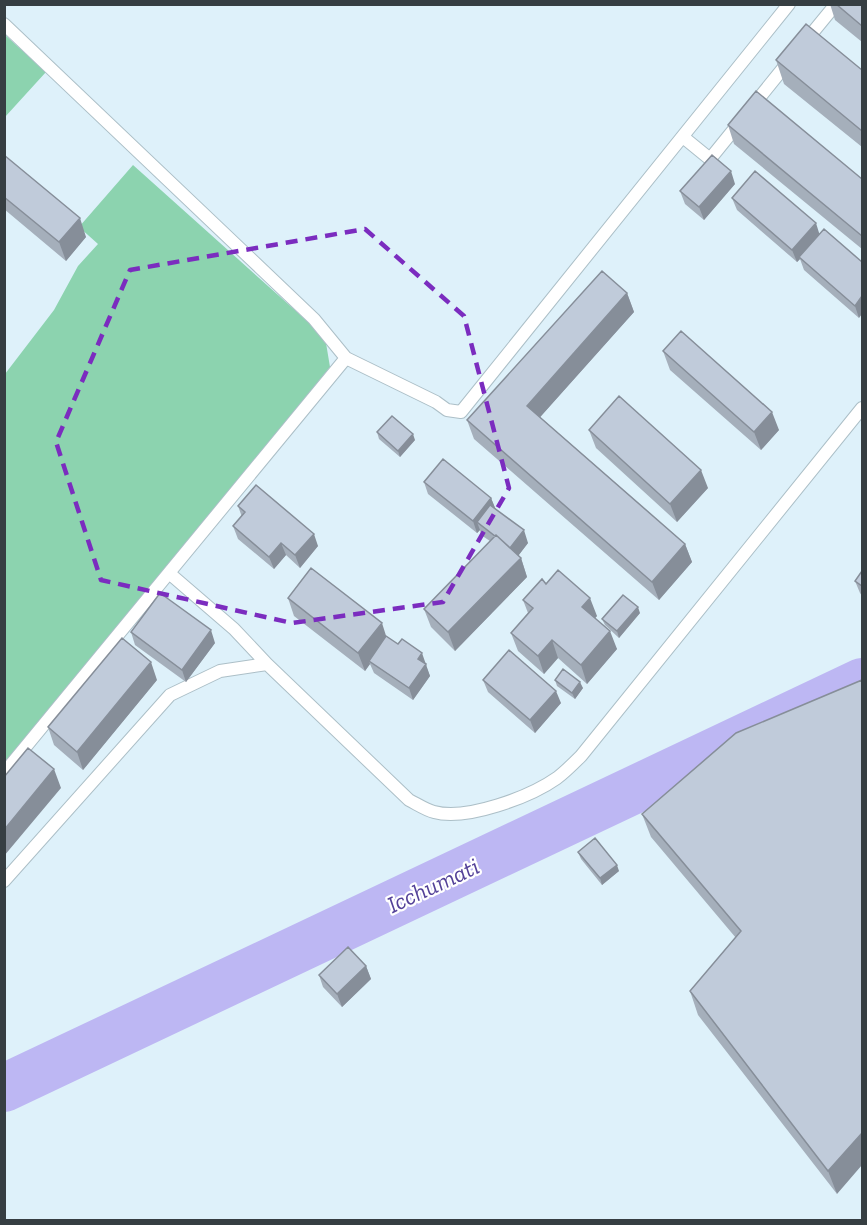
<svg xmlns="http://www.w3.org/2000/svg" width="867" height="1225" font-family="'Zilla Slab',serif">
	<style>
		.green { fill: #8cd3af }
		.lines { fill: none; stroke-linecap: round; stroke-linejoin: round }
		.river { stroke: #bdb7f3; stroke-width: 48 }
		.lane-casing { stroke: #acbfc7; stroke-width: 14 }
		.lane { stroke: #fff; stroke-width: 12 }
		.wall { fill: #a5afbb }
		.shaded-wall { fill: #868e99 }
		.building { fill: #c0cbda; stroke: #868e99; stroke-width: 1.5 }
		.marked { fill: none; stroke: #7b2cbf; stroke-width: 4.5; stroke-dasharray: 12 8; stroke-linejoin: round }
		.labels { text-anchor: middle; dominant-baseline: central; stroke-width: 4.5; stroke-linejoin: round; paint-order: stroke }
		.water-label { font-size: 24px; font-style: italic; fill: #534198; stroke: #fff }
	</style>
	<rect width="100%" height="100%" fill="#def1fa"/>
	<!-- green -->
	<path class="green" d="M4,34L46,72L5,117H4Z
		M133,165L325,337L330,367L5,770V374L54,310L78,266L98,244L79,227Z"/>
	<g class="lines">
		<!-- river -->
		<path class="river" d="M4,1088L862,682"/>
		<!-- lane casing -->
		<g class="lane-casing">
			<path id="lane" d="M4,24L314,319L346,358
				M804,43L836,4
				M751,108L789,61
				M683,137L710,159L740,122
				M169,573L234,629L267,664
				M4,773L346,358L436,402L447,410L461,412L789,4
				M4,881L170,695L220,671L267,664L409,800C417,804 426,810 434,812C466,821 530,797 557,778C565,772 573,764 581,756L862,408"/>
		</g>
		<!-- lane -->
		<use href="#lane" class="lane"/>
	</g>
	<!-- wall -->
	<path class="wall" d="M830,4H862V42L835,20Z
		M776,60L862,70V147L784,84Z
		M728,125L862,179V249L734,144Z
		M4,155L86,237L66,261L4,209Z
		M735,184L704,220L685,204L680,191Z
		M732,198L819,233L862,262L859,318L804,270L800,259L797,262L737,210Z
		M627,293L634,312L540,417L685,544L692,562L659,600L474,439L467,420Z
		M663,351L779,430L761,450L670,370Z
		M589,430L708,488L677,522L596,448Z
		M377,432L415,440L400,457L379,439Z
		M424,482L491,498L495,508L528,543L518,556L521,558L527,577L455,651L431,627L424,609L490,541L481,535L480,530L477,533L428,494Z
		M238,506L318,546L300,568L286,555L274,569L238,539L233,526L242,517Z
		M855,581L862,586V596L860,593Z
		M546,584L597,616L595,618L617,649L587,684L558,658L544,674L518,651L511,633L528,613L523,600Z
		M288,598L386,636L427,665L426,666L430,676L413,700L374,673L370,664L365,671L294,616Z
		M640,613L619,638L605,625L602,619Z
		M131,632L215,643L186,682L135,645Z
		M157,680L83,770L54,745L48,727Z
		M483,680L561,703L535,733L488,692Z
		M555,680L583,688L575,699L557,686Z
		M736,733L837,1194L698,1015L690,991L736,938L651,837L642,814Z
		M578,852L619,871L602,885L581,859Z
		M366,966L371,979L342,1007L323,987L319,975Z"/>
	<!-- shaded-wall -->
	<path class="shaded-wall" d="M731,171L735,184L704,220L699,207Z
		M80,218L86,237L66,261L59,242Z
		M816,223L820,236L799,257L800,259L797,262L792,250Z
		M627,293L634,312L534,424L527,406Z
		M862,296V314L859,318L855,306Z
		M772,412L779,430L761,450L754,432Z
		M413,434L415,440L400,457L398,451Z
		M701,470L708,488L677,522L670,504Z
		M491,498L496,510L477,522L480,530L477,533L473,521Z
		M524,530L528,543L515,560L510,548Z
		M314,534L318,546L300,568L295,555Z
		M281,543L286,555L274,569L269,557Z
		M685,544L692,562L659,600L652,582Z
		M521,558L527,577L455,651L448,632Z
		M590,598L597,616L589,625L582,607Z
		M638,607L640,613L619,638L617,631Z
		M382,623L388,642L369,661L370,664L365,671L358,653Z
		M211,630L215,643L186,682L182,670Z
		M610,631L617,649L587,684L581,665Z
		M552,640L558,658L544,674L538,656Z
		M422,653L430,676L413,700L409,688L418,659Z
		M151,662L157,680L83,770L77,752Z
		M580,682L583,688L575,699L572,693Z
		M556,691L561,703L535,733L530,720Z
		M54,769L61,788L4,856V830Z
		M617,865L619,871L602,885L600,878Z
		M366,966L371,979L342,1007L337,994Z
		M862,1133V1165L837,1194L828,1171Z"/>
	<!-- building -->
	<path class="building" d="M836,4H862V26Z
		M806,24L862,70V131L776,60Z
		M756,91L862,179V236L728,125Z
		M4,155L80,218L59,242L4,197Z
		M712,155L731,171L699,207L680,191Z
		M755,171L816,223L792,250L732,198Z
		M824,229L862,262V296L855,306L799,257Z
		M602,271L627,293L527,406L685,544L652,582L467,420Z
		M681,331L772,412L754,432L663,351Z
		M619,396L701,470L670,504L589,430Z
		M392,416L413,434L398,451L377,432Z
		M443,459L491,498L473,521L424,482Z
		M256,485L314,534L295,555L281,543L269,557L233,526L245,512L238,506Z
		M490,505L524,530L510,548L496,535L495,536L477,522Z
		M496,535L521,558L448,632L424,609Z
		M311,568L382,623L358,653L288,598Z
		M558,570L590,598L582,607L610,631L581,665L552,640L538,656L511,633L533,608L523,600L542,579L546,584Z
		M862,571V586L855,581Z
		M160,593L211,630L182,670L131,632Z
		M623,595L638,607L617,631L602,619Z
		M386,636L398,644L402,639L422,653L418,659L426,664L409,688L369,661Z
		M122,638L151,662L77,752L48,727Z
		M509,650L556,691L530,720L483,680Z
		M563,669L580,682L572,693L555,680Z
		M862,680V1133L828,1171L690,991L741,931L642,814L736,733Z
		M28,748L54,769L4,830V777Z
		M595,838L617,865L600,878L578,852Z
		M348,947L366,966L337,994L319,975Z"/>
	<!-- marked area -->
	<path class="marked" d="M365,229L464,316L509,488L443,602L292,623L101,580L56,442L130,270Z"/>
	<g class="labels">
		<!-- water labels -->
		<g class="water-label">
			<text transform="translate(433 885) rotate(-25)">Icchumati</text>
		</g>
	</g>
	<!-- border -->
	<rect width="867" height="1225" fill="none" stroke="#363e42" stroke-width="12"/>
</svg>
